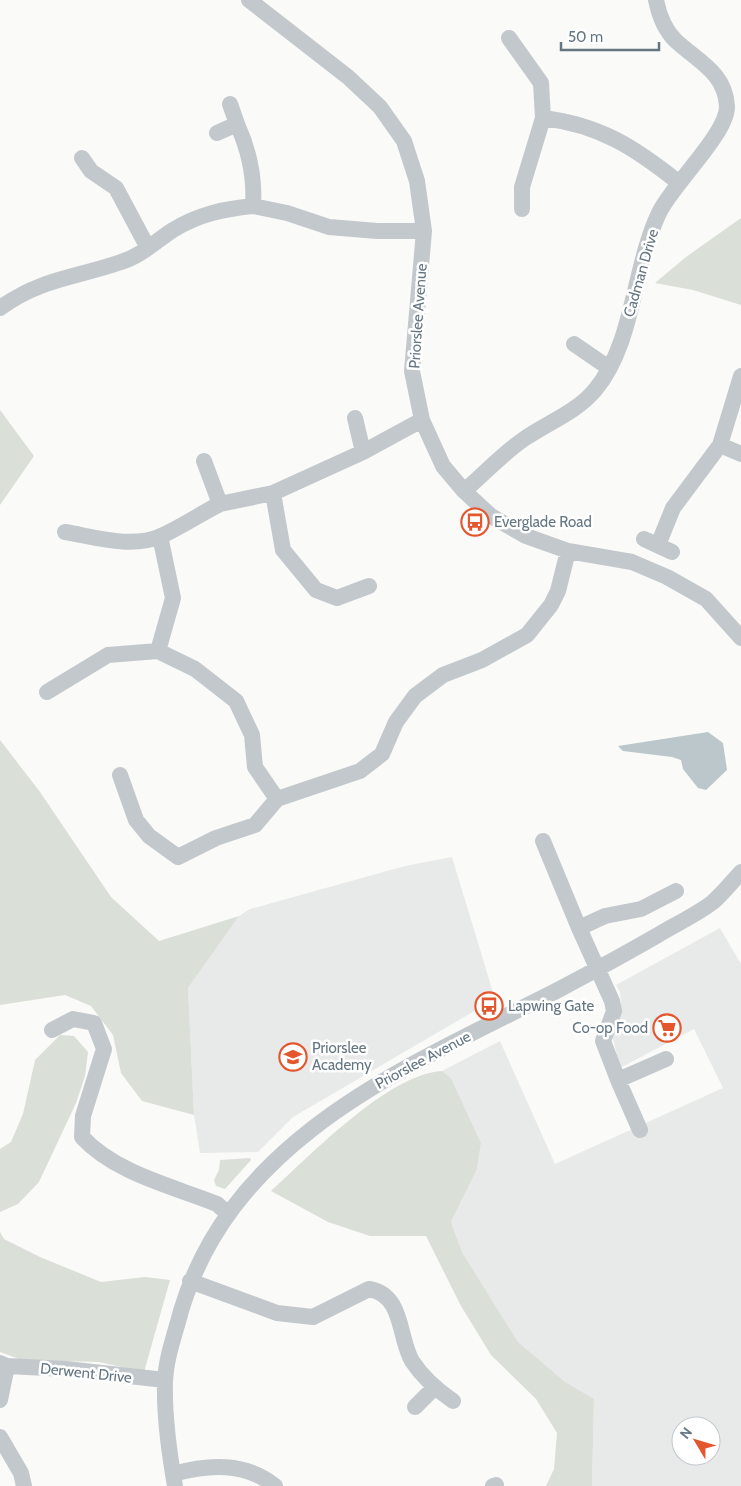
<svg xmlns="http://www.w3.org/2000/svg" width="741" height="1486" font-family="Cabin,sans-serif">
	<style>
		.built { fill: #e8e9e9; fill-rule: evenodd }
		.green { fill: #dadfd7 }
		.water { fill: #bbc7cb }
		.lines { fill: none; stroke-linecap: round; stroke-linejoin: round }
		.minor { stroke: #c3c8cc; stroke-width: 16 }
		.labels { text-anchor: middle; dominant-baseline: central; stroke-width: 5; stroke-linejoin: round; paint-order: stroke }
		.street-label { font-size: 15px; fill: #657683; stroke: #fff }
		.poi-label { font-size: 15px; fill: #657683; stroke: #fff; text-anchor: start }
	</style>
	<rect width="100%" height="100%" fill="#fafaf8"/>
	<!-- built -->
	<path class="built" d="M452,857L495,999L293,1117L258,1152L200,1153L194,1115L188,988L239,916L250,909L405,866Z
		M720,928L741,964V1486H592L594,1399L564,1381L518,1342L462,1252L451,1222L477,1169L481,1143L451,1078L442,1071L500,1041L555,1164L723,1088L694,1029L620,1068L612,1035L621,1004L620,992L616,985ZM681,1426H711V1456H681Z"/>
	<!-- green -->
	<path class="green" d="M741,218V305L693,290L655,283L686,257Z
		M0,410L34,456L0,505Z
		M0,740L40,792L111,897L159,941L239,916L188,988L194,1115L142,1101L121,1073L113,1035L91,1006L65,995L0,1005Z
		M60,1035L74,1036L88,1052L85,1076L76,1103L39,1182L18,1204L0,1212V1149L11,1142L23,1114L35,1060Z
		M442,1071L451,1078L481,1143L477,1169L451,1222L462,1252L518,1342L564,1381L594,1399L592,1486H546L554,1469L557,1433L536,1399L491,1355L461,1306L426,1236H370L328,1222L271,1191C311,1155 388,1074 442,1071Z
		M250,1158L251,1160L225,1189L216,1186L214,1180L219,1170L220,1160Z
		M0,1232L4,1239L40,1257L101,1282L145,1277L170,1280L144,1372L99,1362L22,1360L0,1352Z"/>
	<!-- water -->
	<path class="water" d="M708,732L723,743L727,770L706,790L698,788L683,769L681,760L672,757L623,751L618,746Z"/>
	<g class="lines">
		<!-- minor -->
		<path class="minor" d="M249,0L348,77L380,107L404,141L417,181L424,231L412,371L422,420L443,466L464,491L491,516L526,536L568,551L632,562L667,577L706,599L741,638
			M509,38L541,83L543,118L522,187V209
			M543,118C600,125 634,147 678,182
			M217,133L237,124L230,104
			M82,158L91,171L116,188L148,248
			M253,206L287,213L329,227L377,231H424
			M0,308C42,278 75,278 121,262C141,256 156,241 173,230C199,214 224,209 253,206C255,176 249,150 237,124
			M574,344L609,368
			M720,445L741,376
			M363,452L422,420
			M464,491C484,474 502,454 524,439C547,423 577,412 595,390C634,344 633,267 659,213C672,185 728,133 727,106C725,72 697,61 675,40C664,29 659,15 656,0
			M273,493L363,452L355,418
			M220,504L273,493L283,550L316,590L337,598L369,586
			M65,532C95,537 131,549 161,536C181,527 200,514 220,504L204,461
			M644,539L672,552
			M658,545L673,508L720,445L741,454
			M158,651L173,598L160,536
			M47,692L108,655L158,651L195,669L236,701L252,735L255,767L277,799
			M120,775L136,820L149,836L178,857L216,838L255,825L277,799L360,771L382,754L396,722L415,696L443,675L482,660L527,635L551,605L558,591L568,551
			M543,841L579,928L605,916L641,909L676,891
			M579,928L612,1001L614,1011L603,1041L618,1080
			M52,1030L73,1019L94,1023L104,1049L83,1116L82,1137C115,1173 172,1186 217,1204L227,1213
			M640,1130L618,1080L666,1059
			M190,1281L277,1313L313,1317L369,1289C404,1295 398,1337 412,1361C423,1378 437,1390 453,1401
			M0,1363L7,1366L0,1400
			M7,1366L66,1369L165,1380
			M415,1407L434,1388
			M0,1437L21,1473L24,1486
			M173,1474C209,1464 245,1462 275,1486
			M175,1486C169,1452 164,1417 165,1382C166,1357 175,1334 181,1311C233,1136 409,1066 558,990C592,972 625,954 658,935C676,924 696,915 713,902C723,893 732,882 741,872
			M493,1486L496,1485"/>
	</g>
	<!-- icons -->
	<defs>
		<g id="bus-ring" transform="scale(1.4375)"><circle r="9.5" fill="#fff" stroke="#e4572e" stroke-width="1.5"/><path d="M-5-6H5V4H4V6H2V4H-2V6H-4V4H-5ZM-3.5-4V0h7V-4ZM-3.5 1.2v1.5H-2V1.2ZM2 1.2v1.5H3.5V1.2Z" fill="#e4572e"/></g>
		<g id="supermarket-ring" transform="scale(1.4375)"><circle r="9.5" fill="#fff" stroke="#e4572e" stroke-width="1.5"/><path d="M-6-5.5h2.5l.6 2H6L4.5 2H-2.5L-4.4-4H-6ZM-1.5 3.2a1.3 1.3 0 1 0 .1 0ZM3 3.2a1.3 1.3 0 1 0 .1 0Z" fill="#e4572e"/></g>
		<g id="school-ring" transform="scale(1.4375)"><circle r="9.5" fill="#fff" stroke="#e4572e" stroke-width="1.5"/><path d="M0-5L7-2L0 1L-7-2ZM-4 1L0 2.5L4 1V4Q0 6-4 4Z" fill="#e4572e"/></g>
	</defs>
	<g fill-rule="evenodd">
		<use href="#bus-ring" x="475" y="522"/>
		<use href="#bus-ring" x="489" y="1006"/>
		<use href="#supermarket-ring" x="667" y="1028"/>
		<use href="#school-ring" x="293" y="1057"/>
	</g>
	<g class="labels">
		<!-- street labels -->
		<g class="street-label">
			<text transform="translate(641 273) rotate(-74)">Cadman Drive</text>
			<text transform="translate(418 316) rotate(-86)">Priorslee Avenue</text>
			<text transform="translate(423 1060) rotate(-28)">Priorslee Avenue</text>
			<text transform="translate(86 1373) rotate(6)">Derwent Drive</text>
		</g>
		<!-- poi labels -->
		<g class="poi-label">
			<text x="494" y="522">Everglade Road</text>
			<text x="508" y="1006">Lapwing Gate</text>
			<text x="648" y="1028" text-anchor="end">Co-op Food</text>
			<text x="312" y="1048">Priorslee<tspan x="312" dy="17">Academy</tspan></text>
		</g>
	</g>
	<!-- north arrow -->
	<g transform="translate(696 1441) rotate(308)"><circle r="24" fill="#ffffff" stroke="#c1c8cd"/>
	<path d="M0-4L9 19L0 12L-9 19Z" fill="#e4572e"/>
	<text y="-8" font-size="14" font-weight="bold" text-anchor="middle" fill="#657683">N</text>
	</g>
	<!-- scale -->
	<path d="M561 42v8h98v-8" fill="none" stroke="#657683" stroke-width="2.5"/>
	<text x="568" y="42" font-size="15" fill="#657683" stroke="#ffffff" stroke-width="4" paint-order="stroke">50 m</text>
</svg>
